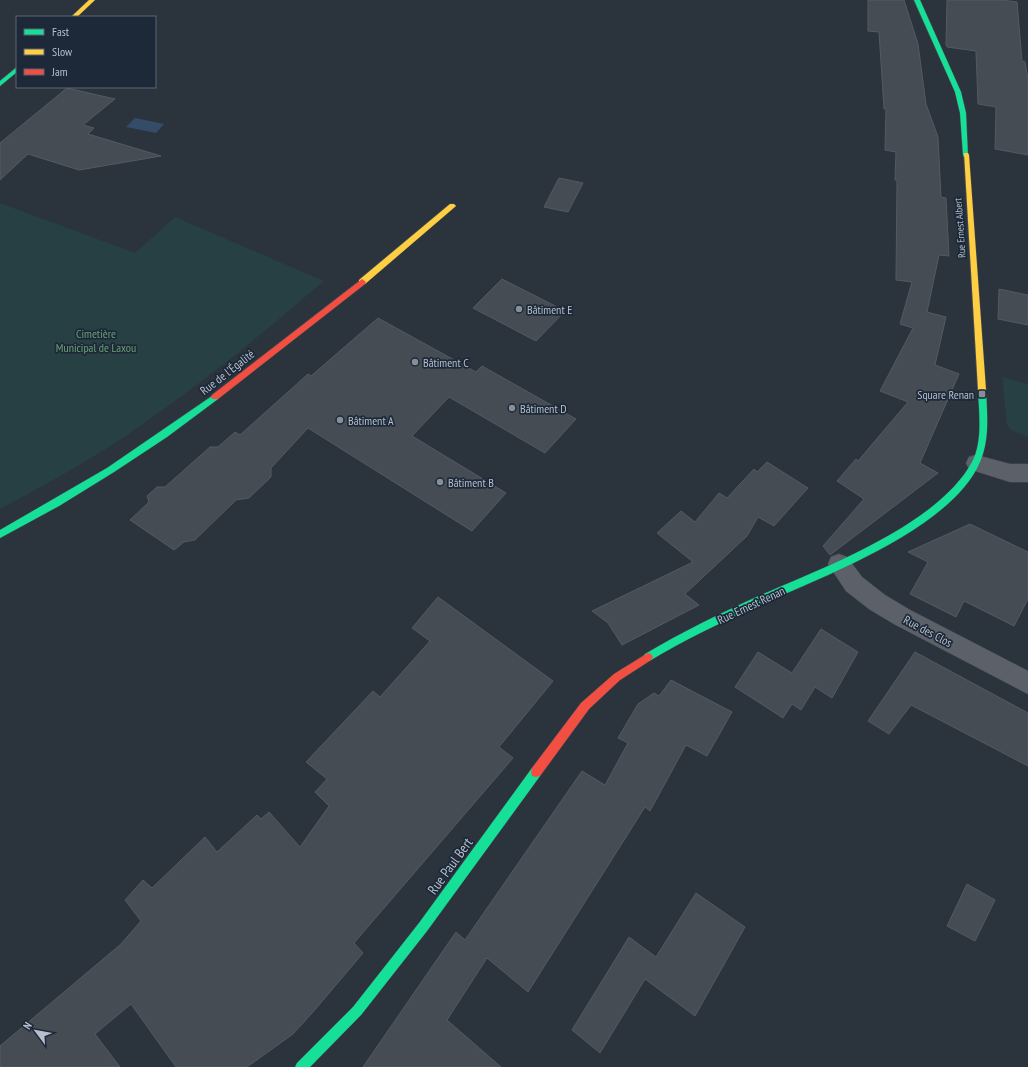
<svg xmlns="http://www.w3.org/2000/svg" width="1028" height="1067" font-family="'PT Sans Narrow',sans-serif">
	<style>
		.green { fill: #274044 }
		.water { fill: #354c68 }
		.building { fill: #454c54; stroke: #535a63 }
		.lines { fill: none; stroke-linecap: round; stroke-linejoin: round }
		.street-casing { stroke: #494f56; stroke-width: 1 }
		.fast-casing { stroke: #494f56; stroke-width: 1 }
		.slow-casing { stroke: #494f56; stroke-width: 1 }
		.jam-casing { stroke: #494f56; stroke-width: 1 }
		.street { fill: #5c6169; fill-rule: evenodd }
		.fast { fill: #16e098; fill-rule: evenodd }
		.slow { fill: #ffcf43; fill-rule: evenodd }
		.jam { fill: #f24e42; fill-rule: evenodd }
		.poi-dot { fill: #858e9a; stroke: #1d2938; stroke-width: 1.5 }
		.labels { text-anchor: middle; dominant-baseline: central; stroke-width: 3.5; stroke-linejoin: round; paint-order: stroke }
		.far-street-label { font-size: 10px; fill: #b5bfcd; stroke: #1d2938 }
		.poi-label { font-size: 12px; fill: #b5bfcd; stroke: #1d2938; text-anchor: start }
		.park-label { font-size: 12px; fill: #6aa075; stroke: #1d2938 }
		.street-label { font-size: 12px; fill: #b5bfcd; stroke: #1d2938 }
		.near-street-label { font-size: 14px; fill: #b5bfcd; stroke: #1d2938 }
	</style>
	<rect width="100%" height="100%" fill="#2b333c"/>
	<!-- green -->
	<path class="green" d="M0,203L135,253L175,217L324,281C266,331 206,380 143,424C98,456 49,483 0,509Z
		M1002,377L1028,384V437L1011,430L1007,425Z"/>
	<!-- water -->
	<path class="water" d="M135,118L164,124L156,133L126,127Z"/>
	<!-- building -->
	<path class="building" d="M868,0H904L918,44L926,104L938,137L941,197L946,198L949,256L939,255L927,312L946,317L935,365L959,374L920,463L938,473L830,555L823,546L864,499L837,481L856,459L858,461L908,402L880,391L913,328L900,324L912,282L896,280L897,180H895L896,152L885,150L886,109H884L879,32L868,31Z
		M947,0H1002L1017,2L1022,61L1025,62L1028,79V155L995,149L996,107L978,104L976,51L947,47L946,45Z
		M67,88L115,99L83,125L94,128L88,134L161,156L79,170L28,154L0,180V143Z
		M559,178L583,183L568,212L544,207Z
		M502,279L565,311L536,341L473,308Z
		M999,289L1028,295V325L998,319Z
		M378,318L476,372L482,366L576,419L545,453L449,397L412,436L506,493L472,531L308,428L271,468V477L249,498L236,500L195,540L184,542L174,550L130,520L149,502L147,496L157,487H165L210,447H218L235,432L240,435L308,374L311,376Z
		M767,462L808,488L774,526L758,517L747,536L685,594L699,605L622,645L608,623L592,611L693,562L657,533L681,511L695,522L719,493L727,498L754,469L757,472Z
		M970,524L1028,552V599L1014,626L964,601L956,617L910,594L928,562L908,552Z
		M438,597L553,681L499,747L513,758L354,943L363,953L313,1012L293,1034L247,1067H176L131,1004L95,1034L120,1067H0V1046L121,944L141,921L125,900L143,880L152,888L205,837L217,852L257,815L261,819L269,812L300,847L329,806L315,792L327,779L306,762L373,691L380,697L430,641L412,628Z
		M821,629L858,652L832,698L815,687L801,710L792,704L783,718L735,687L758,652L792,673Z
		M915,652L1028,713V766L911,705L889,734L868,721Z
		M671,680L732,712L707,756L686,745L650,811L645,807L528,992L487,958L447,1020L501,1067H363L456,932L465,940L582,771L605,785L628,743L618,738L638,704L654,693L659,696Z
		M967,884L995,900L975,941L947,926Z
		M696,893L745,927L695,1016L645,979L600,1053L572,1030L629,937L656,957Z"/>
	<g class="lines">
		<!-- street casing -->
		<g class="street-casing">
			<path id="street" d="M976,455L1010,464H1028V482H1010L969,469L966,463L969,457Z
				M839,554L847,557L862,577L885,595L910,610L1028,671V694L894,624L869,609L846,591L828,564L831,557Z"/>
		</g>
		<!-- fast casing -->
		<g class="fast-casing">
			<path id="fast" d="M914,0H920L961,92L966,113L968,157H964L963,155L960,113L955,92Z
				M17,67V72L0,86V81Z
				M982,387L986,390C987,414 990,439 980,462C951,530 819,578 753,608C718,624 684,640 651,660L648,661L645,660L643,657L645,654C682,632 721,613 761,595C825,567 938,525 972,462C983,441 979,413 978,390Z
				M215,394L218,395L219,397L218,399L167,437L114,472L59,506L0,538V530L107,468Z
				M536,767L540,768L541,772L540,776L427,931L361,1015L310,1067H295L297,1063L353,1007L419,923L532,768Z"/>
		</g>
		<!-- slow casing -->
		<g class="slow-casing">
			<path id="slow" d="M89,0H95L77,17H71Z
				M964,153H968L969,155L986,390L982,393L978,390Z
				M450,204H454L456,206L365,284H359V280Z"/>
		</g>
		<!-- jam casing -->
		<g class="jam-casing">
			<path id="jam" d="M362,279L366,282L365,284L218,399H212L211,397L212,395Z
				M648,653L651,654L653,657L651,660L620,680L589,709L540,776L536,777L532,776L531,772L532,768L581,703L614,674Z"/>
		</g>
		<!-- street -->
		<use href="#street" class="street"/>
		<!-- fast -->
		<use href="#fast" class="fast"/>
		<!-- slow -->
		<use href="#slow" class="slow"/>
		<!-- jam -->
		<use href="#jam" class="jam"/>
	</g>
	<!-- markers -->
	<g class="poi-dot">
		<circle cx="519" cy="309" r="4"/>
		<circle cx="415" cy="362" r="4"/>
		<rect x="978" y="390" width="8" height="8" rx="2"/>
		<circle cx="512" cy="408" r="4"/>
		<circle cx="340" cy="420" r="4"/>
		<circle cx="440" cy="482" r="4"/>
	</g>
	<g class="labels">
		<!-- far-street labels -->
		<g class="far-street-label">
			<text transform="translate(960 228) rotate(-94)">Rue Ernest Albert</text>
		</g>
		<!-- poi labels -->
		<g class="poi-label">
			<text x="527" y="309">Bâtiment E</text>
			<text x="423" y="362">Bâtiment C</text>
			<text x="974" y="394" text-anchor="end">Square Renan</text>
			<text x="520" y="408">Bâtiment D</text>
			<text x="348" y="420">Bâtiment A</text>
			<text x="448" y="482">Bâtiment B</text>
		</g>
		<!-- park labels -->
		<g class="park-label">
			<text x="96" y="333">Cimetière<tspan x="96" dy="14">Municipal de Laxou</tspan></text>
		</g>
		<!-- street labels -->
		<g class="street-label">
			<text transform="translate(227 372) rotate(-38)">Rue de l'Égalité</text>
			<text transform="translate(751 605) rotate(-25)">Rue Ernest Renan</text>
			<text transform="translate(928 631) rotate(28)">Rue des Clos</text>
		</g>
		<!-- near-street labels -->
		<g class="near-street-label">
			<text transform="translate(450 866) rotate(-54)">Rue Paul Bert</text>
		</g>
	</g>
	<!-- legend -->
	<rect x="16" y="16" width="140" height="72" fill="#1d2938" stroke="#5a6574"/>
	<rect x="24" y="29" width="20" height="6" fill="#16e098" stroke="#5a6574"/>
	<text x="52" y="36" font-size="12" fill="#b5bfcd">Fast</text>
	<rect x="24" y="49" width="20" height="6" fill="#ffcf43" stroke="#5a6574"/>
	<text x="52" y="56" font-size="12" fill="#b5bfcd">Slow</text>
	<rect x="24" y="69" width="20" height="6" fill="#f24e42" stroke="#5a6574"/>
	<text x="52" y="76" font-size="12" fill="#b5bfcd">Jam</text>
	<!-- north arrow -->
	<g transform="translate(36 1031) rotate(302)" stroke="#1d2938" stroke-width="3" paint-order="stroke">
	<path d="M0-3L7 15L0 10L-7 15Z" fill="#b5bfcd"/>
	<text y="-6" font-size="11" font-weight="bold" text-anchor="middle" fill="#b5bfcd">N</text>
	</g>
</svg>
